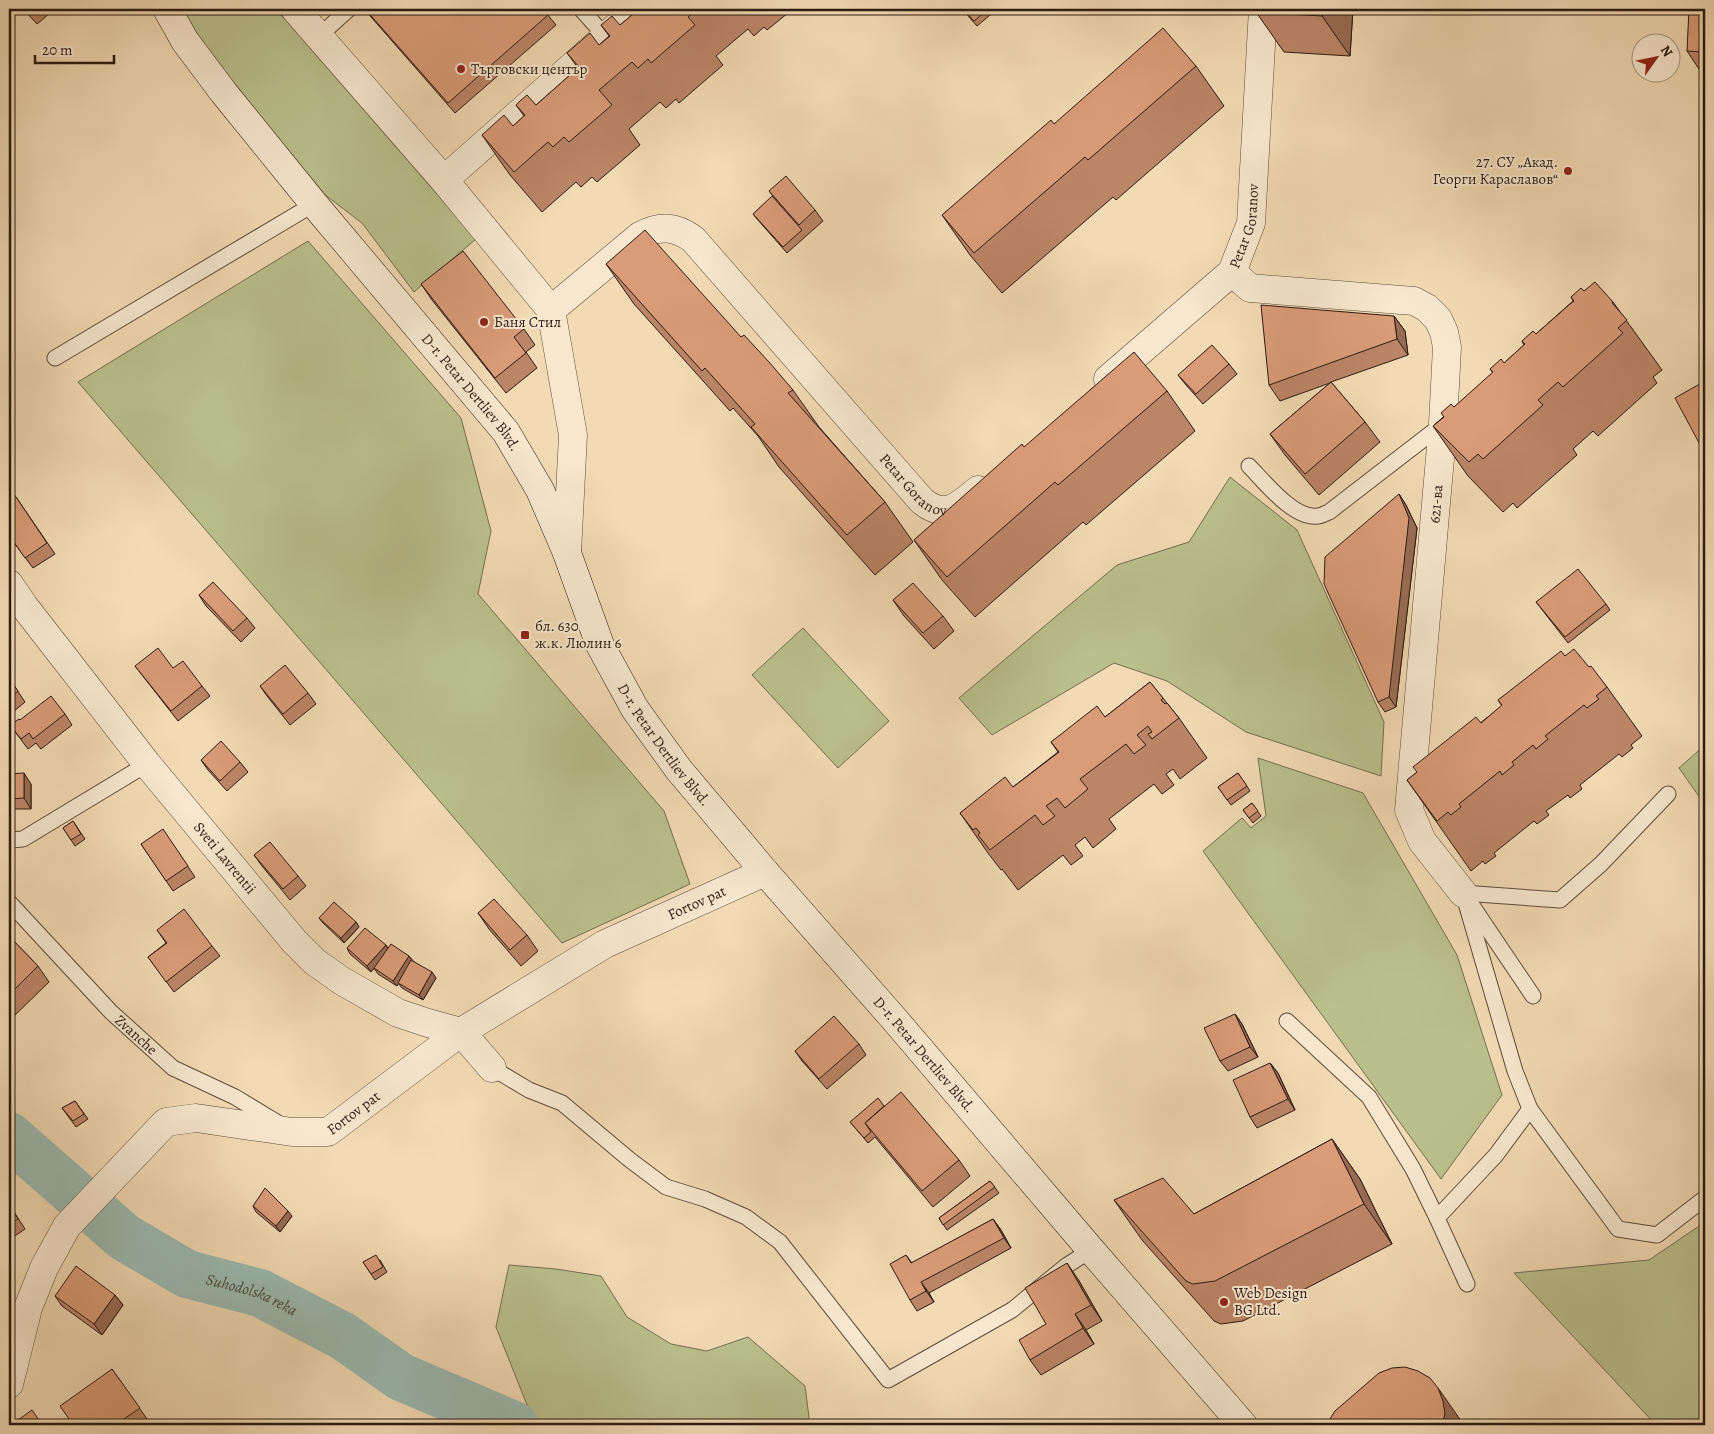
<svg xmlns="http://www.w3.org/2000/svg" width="1714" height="1434" font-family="Alegreya,serif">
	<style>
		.green { fill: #bac08d; stroke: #726e50 }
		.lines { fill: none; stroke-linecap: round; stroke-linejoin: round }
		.river { stroke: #9bbab1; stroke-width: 48 }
		.lane-casing { stroke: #5d4b3b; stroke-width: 17 }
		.street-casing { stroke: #5d4b3b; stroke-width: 29 }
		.secondary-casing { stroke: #2b1b13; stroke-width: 29 }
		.lane { stroke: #f7e7ce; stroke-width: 15 }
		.street { stroke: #f7e7ce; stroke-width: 28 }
		.secondary { stroke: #f7e7ce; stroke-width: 28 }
		.wall { fill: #bb8567; stroke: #2b1b13 }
		.shaded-wall { fill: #986c54; stroke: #2b1b13 }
		.building { fill: #d99b78; stroke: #2b1b13 }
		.poi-dot { fill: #8f2418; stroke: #f7e7ce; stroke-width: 2 }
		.labels { text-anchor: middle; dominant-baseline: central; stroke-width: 4; stroke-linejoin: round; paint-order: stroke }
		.poi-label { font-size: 15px; fill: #2b1b13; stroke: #f7e7ce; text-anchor: start }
		.street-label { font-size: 15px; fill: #2b1b13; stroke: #f7e7ce }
		.water-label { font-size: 16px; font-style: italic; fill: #4d4b42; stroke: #f7e7ce }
	</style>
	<rect width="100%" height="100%" fill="#f2dab4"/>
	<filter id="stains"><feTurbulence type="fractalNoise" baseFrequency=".004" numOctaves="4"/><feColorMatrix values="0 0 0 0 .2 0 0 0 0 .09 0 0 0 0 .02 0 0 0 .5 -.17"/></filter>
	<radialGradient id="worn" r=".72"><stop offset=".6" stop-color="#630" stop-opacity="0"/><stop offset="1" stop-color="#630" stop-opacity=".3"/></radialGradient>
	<!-- green -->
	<path class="green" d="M180,9H276L476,239L414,292L362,223L324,194L195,35Z
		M308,241L461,418L491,531L478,594L664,811L690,884L562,943L78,382Z
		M1230,477L1297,530L1384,722L1381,776L1246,732L1167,681L1114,663L992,735L959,698L1117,565L1189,542Z
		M803,628L889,721L838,768L752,675Z
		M1705,745V805L1679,768Z
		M1258,758L1363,793L1457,955L1502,1095L1441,1179L1203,851L1242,818L1251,828L1266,816Z
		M1705,1222V1425H1656L1514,1273L1649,1260Z
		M509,1265L556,1269L601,1276L627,1317L671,1344L707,1351L748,1337L805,1386L810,1425H535L496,1327Z"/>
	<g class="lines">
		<!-- river -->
		<path class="river" id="s1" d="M9,1136L124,1237L187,1274L260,1293L343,1336L401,1377L514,1425"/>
		<!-- lane casing -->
		<g class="lane-casing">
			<g id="lane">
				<path d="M581,9L606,37"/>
				<path d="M319,36L349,9"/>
				<path d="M55,358L314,204"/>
				<path d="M1249,466C1264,481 1294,520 1318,516C1321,516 1326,513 1329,512L1443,424"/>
				<path d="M9,840L23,839L147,764"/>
				<path id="s2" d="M9,902L111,1012L173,1068L235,1097L278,1123"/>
				<path d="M1471,904L1533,996"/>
				<path d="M1287,1021L1369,1097L1413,1169L1437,1218"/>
				<path d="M492,1068L529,1090L562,1103L630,1160L666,1187L705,1199L746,1217L780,1242L888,1380L1012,1310L1066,1266L1091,1250"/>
				<path d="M1530,1109L1515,1071L1463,893L1560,900L1601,864L1668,794"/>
				<path d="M1467,1284L1437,1218L1496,1155L1530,1109L1618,1229L1657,1235L1705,1198"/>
			</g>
		</g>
		<!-- street casing -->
		<g class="street-casing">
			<g id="street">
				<path d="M295,9L444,180L551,310L573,435L567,553"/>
				<path d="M444,180L637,9"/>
				<path d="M1232,272L1250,288L1414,301L1427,308L1438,319L1444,332L1447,347L1443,424L1409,810L1422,841L1463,893"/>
				<path id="s3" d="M551,310L640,236C660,225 675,226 693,239L922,501C945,520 959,506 978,490"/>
				<path id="s4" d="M1108,379L1232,272L1251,223L1263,9"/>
				<path id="s5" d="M9,584L24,606L147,764L294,941L315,962L342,981L398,1013L428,1023L461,1032L492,1068"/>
				<path id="s6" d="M9,1384L28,1308L44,1268L67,1226L166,1122L196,1118L292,1132H328L461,1032L605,944L765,872"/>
			</g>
		</g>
		<!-- secondary casing -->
		<g class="secondary-casing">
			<g id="secondary">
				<path id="s7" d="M167,9L185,41L224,93L314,204L506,432L540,490L567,553L600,645L635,709L679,770L765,872L895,1020L1091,1250L1243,1425"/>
			</g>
		</g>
		<!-- lane -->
		<use href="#lane" class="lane"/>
		<!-- street -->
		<use href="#street" class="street"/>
		<!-- secondary -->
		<use href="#secondary" class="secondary"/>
	</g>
	<!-- wall -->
	<path class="wall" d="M23,9H55L37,24Z
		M364,9H543L556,25L455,113Z
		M639,9H793L767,30L764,27L754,36L748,29L716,56L723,65L679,103L676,99L666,108L660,102L629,129L640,145L597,182L592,177L581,187L576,182L542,212L510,175L482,135L513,126L524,116L516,105H536L578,68L567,53L599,45L609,36L601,25H620Z
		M962,9H995L996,10L977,26Z
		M1256,9H1353L1350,56L1284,52L1256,12Z
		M1705,9V78L1687,51Z
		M1196,66L1224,106L1116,200L1113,197L1002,293L970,255L942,215L1054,124Z
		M769,191L815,210L823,221L787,253L757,219L753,214L773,196Z
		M606,264L741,337L793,390L819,427L885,502L913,542L875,575L779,467L758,436L733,408L730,411L634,304Z
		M421,284L524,329L535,345L526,352L537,368L506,393L432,300Z
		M1584,291L1613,302L1662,370L1653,377L1657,383L1598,436L1593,431L1573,449L1577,455L1517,508L1513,503L1503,512L1468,476L1433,426L1493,373L1490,369L1504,363L1524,345L1522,341L1536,334L1573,301L1571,297Z
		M1394,316L1405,331L1408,355L1331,382L1365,422L1380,442L1319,495L1285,455L1270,434L1330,383L1280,401L1269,385Z
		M1229,364L1237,374L1203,404L1186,385L1178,375Z
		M1167,391L1195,431L1086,525L1083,522L975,617L942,580L914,540L1024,447Z
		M1399,494L1406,505L1417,528L1396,707L1385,712L1378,702Z
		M16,497L55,554L33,568L9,536Z
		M199,595L247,618L255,628L241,642L206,606Z
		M893,600L943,616L954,631L934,649L904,616Z
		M1536,602L1606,604L1610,610L1568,643Z
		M1565,656L1589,667L1607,687L1642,736L1631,745L1633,748L1622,757L1619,754L1580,785L1582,789L1570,798L1568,795L1546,811L1549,815L1537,824L1534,821L1494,853L1496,856L1485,864L1483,861L1471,871L1407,780L1502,706L1498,700Z
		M135,666L173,668L202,686L210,696L178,721Z
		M9,678L25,702L12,713L9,715Z
		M1150,682L1179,718L1207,758L1180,779L1173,769L1166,774L1174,785L1162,794L1154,784L1109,819L1116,829L1093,848L1085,837L1075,845L1083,856L1071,865L1063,855L1018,890L1002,869L1001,870L988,853L960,813L1013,787L1058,752L1051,742L1105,717Z
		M260,686L308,693L316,704L290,725L267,696Z
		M65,714L72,725L41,749L36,743L28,749L10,725L20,720Z
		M201,760L240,762L248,772L227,791L208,770Z
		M1238,773L1250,791L1231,805L1218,787Z
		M9,774L31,784V809H9Z
		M1252,803L1261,816L1253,823L1243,810Z
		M73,821L85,839L75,846L63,828Z
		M170,840L195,877L173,891L141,844Z
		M254,855L298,876L306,886L290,900L262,866Z
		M478,913L527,935L538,951L521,966L489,929Z
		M319,918L356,922L359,927L344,943L323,923Z
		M157,930L212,946L220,956L174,992L148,957L166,943Z
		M9,936L38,966L49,982L10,1020L9,1019Z
		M386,945L388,948L409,956L413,961L436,978L423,1000L402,988L398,983L397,986L378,974L374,968L376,966L371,972L350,954L347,948Z
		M1235,1014L1242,1024L1258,1057L1228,1071L1220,1061Z
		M859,1044L866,1055L827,1089L802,1061L795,1051Z
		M1270,1063L1278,1073L1295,1110L1257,1128L1250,1117Z
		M75,1101L88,1119L76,1127L62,1108Z
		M884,1106L959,1160L970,1176L933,1207L875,1137L868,1143L850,1122Z
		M1332,1139L1360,1179L1392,1244L1243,1321L1221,1324L1214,1321L1142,1240L1114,1200L1194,1214Z
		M990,1181L999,1193L947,1230L939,1218Z
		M9,1204L25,1229L9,1240Z
		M253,1206L292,1216L280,1232L256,1212Z
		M993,1219L1001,1230L1011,1248L929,1293L934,1302L917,1311L910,1300L906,1255L912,1263Z
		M380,1260L387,1272L375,1280L363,1262Z
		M1078,1279L1102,1321L1086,1330L1094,1344L1041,1375L1030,1360L1046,1324Z
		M115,1295L123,1305L102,1335L62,1306L55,1296Z
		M112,1369L147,1419L138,1425H73Z"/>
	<!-- shaded-wall -->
	<path class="shaded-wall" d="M1322,9H1353L1350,56L1322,16Z
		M1394,316L1405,331L1408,355L1397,339Z
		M1399,494L1406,505L1417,528L1396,707L1389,697Z
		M24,773L31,784V809L24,798Z
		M356,922L359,927L344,943L341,938Z
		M386,945L389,951L371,972L367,966Z
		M409,956L413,961L397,986L393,981Z
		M432,972L436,978L423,1000L419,995Z
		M1235,1014L1242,1024L1258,1057L1250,1047Z
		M1270,1063L1278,1073L1295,1110L1288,1099Z
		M1332,1139L1360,1179L1392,1244L1364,1204Z
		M288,1211L292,1216L280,1232L276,1226Z
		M993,1219L1001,1230L1011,1248L1004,1238Z
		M1067,1263L1078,1279L1102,1321L1091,1305Z
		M921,1282L929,1293L934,1302L926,1291Z
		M115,1295L123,1305L102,1335L94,1324Z
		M1075,1314L1086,1330L1094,1344L1083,1328Z
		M1438,1388L1464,1425H1442Z"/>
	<!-- building -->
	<path class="building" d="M365,9H543L548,15L448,103Z
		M639,9H697L688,17L695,25L651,63L648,59L638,68L632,62L599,90L612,105L569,142L564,137L553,147L548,142L514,172L482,135L504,115L513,126L525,115L516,105L521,100L527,95L536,105L579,67L567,53L590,33L599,45L610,36L601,25L612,16L620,25Z
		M963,9H988L974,21Z
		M1256,9H1322V16L1256,12Z
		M1689,9H1705V52L1687,51Z
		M1163,28L1196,66L1088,160L1085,157L974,253L942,215L1051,120L1054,124Z
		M786,176L815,210L799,225L769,191Z
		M772,196L802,230L783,247L753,214Z
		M645,230L741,337L744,335L769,362L793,390L788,393L885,502L847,535L751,427L755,424L705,368L702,371L606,264Z
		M463,251L524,329L514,337L526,353L495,378L421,284Z
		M1595,282L1613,302L1612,303L1627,320L1618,328L1623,333L1563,387L1558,382L1538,400L1543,405L1483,459L1478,454L1469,462L1433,426L1444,417L1441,413L1451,404L1454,407L1493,372L1490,369L1501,359L1504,363L1525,344L1522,341L1533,331L1536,334L1570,304L1574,301L1571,297L1581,288L1584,291Z
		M1261,305L1394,316L1397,339L1269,385Z
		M1212,345L1229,364L1196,394L1178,375Z
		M1134,352L1167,391L1058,485L1055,482L947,577L914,540L1022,444L1024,447Z
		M1705,381V454L1675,398Z
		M1331,382L1365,422L1305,474L1270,434Z
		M9,488L16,497L47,543L25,558L9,535Z
		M1399,494L1409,518L1389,697L1378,702L1324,584L1325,557Z
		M1578,569L1606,604L1565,637L1536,602Z
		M213,582L247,618L233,631L199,595Z
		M913,583L943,616L923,633L893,600Z
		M158,648L173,668L183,661L202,686L171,711L135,666Z
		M1574,649L1589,667L1591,666L1607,687L1596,696L1599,699L1587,708L1584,705L1545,736L1548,739L1536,749L1533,745L1512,762L1514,765L1502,775L1500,771L1459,804L1461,807L1451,815L1448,812L1437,821L1407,780L1417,772L1413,767L1476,717L1481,723L1502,705L1498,700L1561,651L1565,656Z
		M285,665L308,693L283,714L260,686Z
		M9,678L18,691L9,699Z
		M1150,682L1163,698L1161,700L1165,704L1167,703L1179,718L1152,739L1148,734L1152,732L1148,726L1137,735L1146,745L1134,754L1126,744L1080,779L1088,789L1065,808L1057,798L1046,806L1055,816L1043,825L1035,815L990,850L978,835L980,833L976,828L973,830L960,813L1005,777L1013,787L1059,752L1051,742L1097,706L1105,717Z
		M51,696L65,714L33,739L29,733L21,739L10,725L19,719L20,720Z
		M221,741L240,762L220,781L201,760Z
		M24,773V798L9,799V774Z
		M1238,773L1247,786L1227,800L1218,787Z
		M1252,803L1258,811L1249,818L1243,810Z
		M73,821L81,834L71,840L63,828Z
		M163,829L188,866L166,881L141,844Z
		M270,842L298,876L283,889L254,855Z
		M494,899L527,935L510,950L478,913Z
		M334,902L356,922L341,938L319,918Z
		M184,909L212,946L166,982L148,957L167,943L157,930Z
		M365,928L386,945L367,966L347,948Z
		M9,936L38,966L9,995Z
		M391,944L409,956L393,981L374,968Z
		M411,960L432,972L419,995L398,983Z
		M1235,1014L1250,1047L1220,1061L1204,1028Z
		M834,1016L859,1044L819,1079L795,1051Z
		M1270,1063L1288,1099L1250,1117L1233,1080Z
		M901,1092L959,1160L922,1191L865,1123Z
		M878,1098L884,1106L865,1123L871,1132L864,1138L850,1122Z
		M75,1101L84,1114L73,1121L62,1108Z
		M1332,1139L1364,1204L1215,1281L1193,1284L1186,1281L1114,1200L1163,1178L1194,1214Z
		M990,1181L995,1187L943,1225L939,1218Z
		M265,1188L288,1211L276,1226L253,1206Z
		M9,1205L18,1219L9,1225Z
		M993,1219L1004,1238L921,1282L926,1291L910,1300L890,1264L906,1255L911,1263Z
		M376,1255L383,1267L371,1274L363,1262Z
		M1067,1263L1091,1305L1075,1314L1083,1328L1030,1360L1019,1340L1046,1324L1025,1288Z
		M76,1266L115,1295L94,1324L55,1296Z
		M1405,1367L1418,1371L1430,1378L1438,1388L1443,1401L1445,1414L1442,1425H1327L1328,1422L1335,1411L1379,1373L1392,1368Z
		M112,1369L140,1408L115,1425H73L60,1406Z
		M32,1410L42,1425H11Z"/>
	<!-- markers -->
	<g class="poi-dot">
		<circle cx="461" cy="69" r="5"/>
		<circle cx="1568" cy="171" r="5"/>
		<circle cx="484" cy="322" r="5"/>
		<rect x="520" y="630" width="10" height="10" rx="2.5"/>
		<circle cx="1224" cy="1302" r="5"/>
	</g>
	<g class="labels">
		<!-- poi labels -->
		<g class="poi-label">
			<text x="471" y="69">Търговски център</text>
			<text x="1558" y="162" text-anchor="end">27. СУ „Акад.<tspan x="1558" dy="17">Георги Караславов“</tspan></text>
			<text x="494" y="322">Баня Стил</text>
			<text x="535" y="626">бл. 630<tspan x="535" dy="17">ж.к. Люлин 6</tspan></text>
			<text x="1234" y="1293">Web Design<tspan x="1234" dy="17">BG Ltd.</tspan></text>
		</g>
		<!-- street labels -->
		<g class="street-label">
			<text stroke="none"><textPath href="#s4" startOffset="212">Petar Goranov</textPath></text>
			<text stroke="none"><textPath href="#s7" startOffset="490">D-r. Petar Dertliev Blvd.</textPath></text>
			<text stroke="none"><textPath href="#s3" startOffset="504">Petar Goranov</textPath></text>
			<text transform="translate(1436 504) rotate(-85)">621-ва</text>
			<text stroke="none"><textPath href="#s7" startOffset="895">D-r. Petar Dertliev Blvd.</textPath></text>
			<text stroke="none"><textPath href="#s5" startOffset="349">Sveti Lavrentii</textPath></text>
			<text stroke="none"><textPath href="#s6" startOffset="912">Fortov pat</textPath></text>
			<text stroke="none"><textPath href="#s2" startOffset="184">Zvanche</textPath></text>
			<text stroke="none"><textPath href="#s7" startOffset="1300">D-r. Petar Dertliev Blvd.</textPath></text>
			<text stroke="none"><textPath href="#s6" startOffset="508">Fortov pat</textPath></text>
		</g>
		<!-- water labels -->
		<g class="water-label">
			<text stroke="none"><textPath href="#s1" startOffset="294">Suhodolska reka</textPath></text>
		</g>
	</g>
	<!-- margin -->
	<rect width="1714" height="1434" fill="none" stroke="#f2dab4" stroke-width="30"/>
	<rect x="10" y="10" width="1694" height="1414" fill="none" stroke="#2b1b13" stroke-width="2.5"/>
	<rect x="15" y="15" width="1684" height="1404" fill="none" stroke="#2b1b13"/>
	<!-- north arrow -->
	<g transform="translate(1656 58) rotate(57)"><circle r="24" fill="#f7e7ce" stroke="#a59583"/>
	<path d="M0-4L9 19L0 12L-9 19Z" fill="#8f2418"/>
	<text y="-8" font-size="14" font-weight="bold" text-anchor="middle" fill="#2b1b13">N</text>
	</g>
	<!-- scale -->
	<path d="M35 55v8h79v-8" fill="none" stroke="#2b1b13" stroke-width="2.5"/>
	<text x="42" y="55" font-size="15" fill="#2b1b13" stroke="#f7e7ce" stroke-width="4" paint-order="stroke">20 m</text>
	<rect width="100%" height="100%" filter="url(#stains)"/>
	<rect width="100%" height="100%" fill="url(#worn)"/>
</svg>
